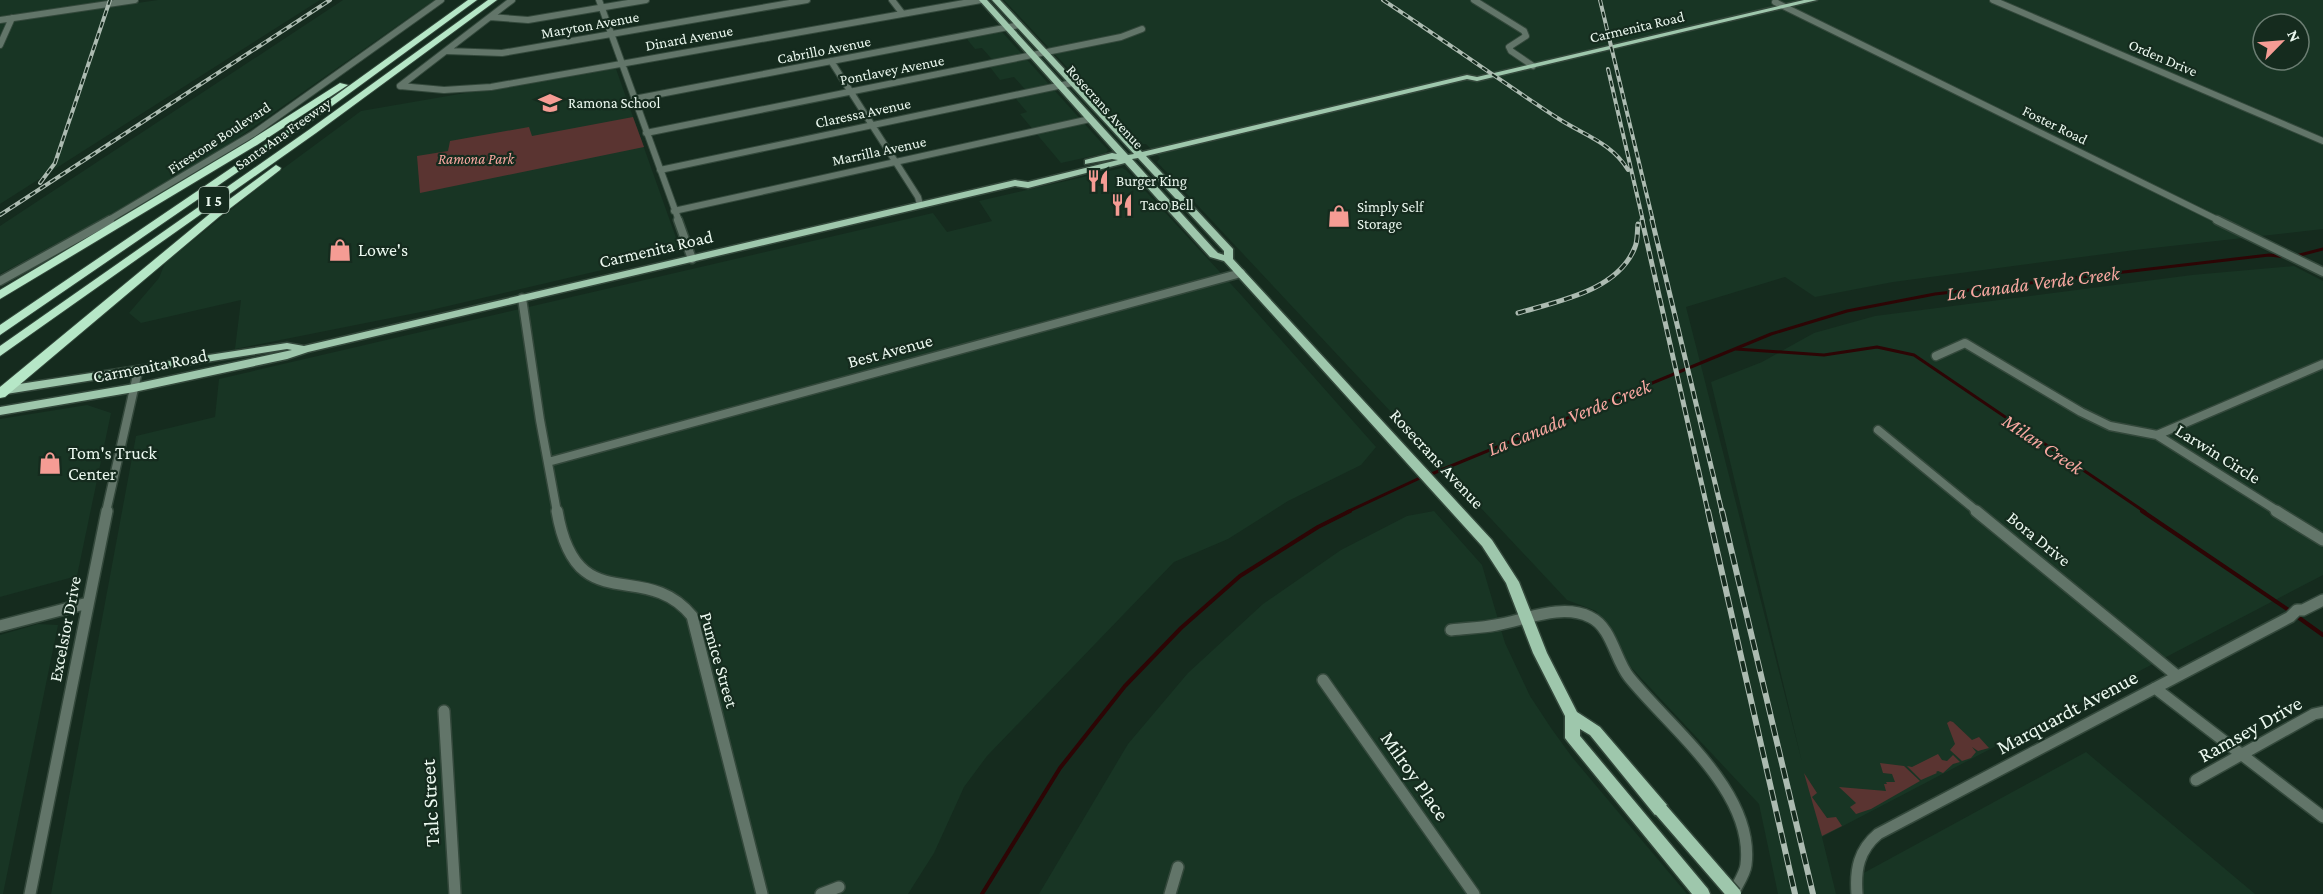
<svg xmlns="http://www.w3.org/2000/svg" width="2323" height="894" font-family="'Crimson Pro',serif">
	<style>
		.built { fill: #183524; fill-rule: evenodd }
		.green { fill: #5a3431 }
		.lines { fill: none; stroke-linecap: round; stroke-linejoin: round }
		.stream-far1 { stroke: #2d0505; stroke-width: 3 }
		.stream { stroke: #2d0505; stroke-width: 4 }
		.minor-far2-casing { stroke: #33483b; stroke-width: 8 }
		.minor-far1-casing { stroke: #33483b; stroke-width: 11 }
		.minor-casing { stroke: #33483b; stroke-width: 14 }
		.major-casing { stroke: #33483b; stroke-width: 3 }
		.highway-casing { stroke: #33483b; stroke-width: 2 }
		.minor-far2 { stroke: #627569; stroke-width: 6 }
		.minor-far1 { stroke: #627569; stroke-width: 8 }
		.minor { stroke: #627569; stroke-width: 11 }
		.major { fill: #9ec7ac; fill-rule: evenodd }
		.highway { fill: #b6e7c7; fill-rule: evenodd }
		.rail-far2-casing { stroke: #acbbb1; stroke-width: 4 }
		.rail-far1-casing { stroke: #acbbb1; stroke-width: 5 }
		.rail-casing { stroke: #acbbb1; stroke-width: 6 }
		.rail-far2 { stroke: #152b1e; stroke-width: 2; stroke-dasharray: 6; stroke-linecap: butt }
		.rail-far1 { stroke: #152b1e; stroke-width: 3; stroke-dasharray: 8; stroke-linecap: butt }
		.rail { stroke: #152b1e; stroke-width: 4; stroke-dasharray: 11; stroke-linecap: butt }
		.major-bridge-casing { stroke: #33483b; stroke-width: 17; stroke-linecap: butt }
		.major-bridge { stroke: #9ec7ac; stroke-width: 14 }
		.labels { text-anchor: middle; dominant-baseline: central; stroke-width: 4.5; stroke-linejoin: round; paint-order: stroke }
		.far-street-label { font-size: 15px; fill: #ebf8ef; stroke: #152b1e }
		.far-poi-label { font-size: 15px; fill: #ebf8ef; stroke: #152b1e; text-anchor: start }
		.far-park-label { font-size: 15px; font-style: italic; fill: #f7a69f; stroke: #152b1e }
		.shield { fill: #152b1e; stroke: #abbab0; stroke-width: 1.5 }
		.shield-label { font-size: 16px; font-weight: bold; fill: #ebf8ef }
		.street-label { font-size: 18px; fill: #ebf8ef; stroke: #152b1e }
		.poi-label { font-size: 18px; fill: #ebf8ef; stroke: #152b1e; text-anchor: start }
		.water-label { font-size: 20px; font-style: italic; fill: #f8a8a1; stroke: #152b1e }
		.near-street-label { font-size: 21px; fill: #ebf8ef; stroke: #152b1e }
	</style>
	<rect width="100%" height="100%" fill="#152b1e"/>
	<!-- built -->
	<path class="built" d="M0,0H117L0,17Z
		M158,0H320L0,204V23Z
		M343,0H434L225,147L144,196L0,274V226Z
		M1004,0H2323V229L2135,250L1893,282L1815,297L1785,277L1686,307L1802,762L1711,382L1762,362L1814,333L1875,316L2192,275L2294,266L2323,281V575L1822,837L1836,894H1778L1759,804L1626,662L1608,626L1596,611L1567,600L1157,162L1160,158L1146,144H1141L1108,111ZM2263,24H2299V60H2263Z
		M998,32L1003,33L1108,150L1106,153L1061,163L1020,114L1027,112L1016,99L1030,95L1014,77L1000,80L990,67L997,65L982,48L975,49L966,38Z
		M611,68L616,69L680,249L679,252L431,310L235,349L241,300L141,323L129,313L159,278L165,263L273,176L361,111Z
		M1122,168L1126,170L1242,296L1376,447L1361,465L1288,501L1228,539L1174,562L987,756L964,787L934,853L908,894H51L136,436L215,417L219,379L933,213L947,232L992,221L979,201Z
		M87,405L111,413L77,576L0,597V419Z
		M1434,511L1482,565L1505,643L1530,696L1551,728L1572,757L1687,894H1039L1128,744L1188,673L1263,604L1341,550L1407,516Z
		M38,624L58,625L3,894H0V635Z
		M2086,752L2255,894H1851L1850,885L1860,875Z"/>
	<!-- green -->
	<path class="green" d="M633,117L644,147L420,193L417,156L448,151L450,141L529,127L532,136Z
		M1950,721L1953,722L1972,740L1979,737L1989,748L1978,751L1972,747L1976,752L1971,758L1962,761L1950,750L1955,744L1947,723Z
		M1938,754L1942,760L1947,761L1953,755L1960,762L1953,764L1943,773L1938,771L1936,772L1937,773L1921,780L1907,766L1912,767Z
		M1880,763L1904,766L1920,781L1871,809L1856,814L1850,807L1856,803L1839,787L1886,791L1884,784H1887L1886,782H1895L1892,774L1883,773Z
		M1804,773L1817,793L1812,797L1827,818L1836,817L1842,826L1822,836Z"/>
	<g class="lines">
		<!-- stream-far1 -->
		<path class="stream-far1" d="M2296,256L2323,249
			M1736,349L1824,355L1877,347L1914,355L2145,512
			M1429,475L1771,334L1847,311L1935,294L2269,255L2287,257
			M1347,512L1422,477"/>
		<!-- stream -->
		<path class="stream" d="M2142,511L2290,611
			M2295,615L2323,635
			M982,894L1060,768L1125,686L1181,628L1240,576L1318,527L1350,511"/>
		<!-- minor-far2 casing -->
		<g class="minor-far2-casing">
			<path id="minor-far2" d="M599,0L679,221
				M892,0L902,13
				M1474,0L1524,31L1526,36L1509,47L1511,51L1533,66
				M1993,0L2323,141
				M1775,2L2220,221
				M490,17L528,20L646,0
				M0,20L135,0
				M0,45L12,18
				M447,51L502,53L807,0
				M831,61L918,197L920,205
				M400,86L444,90L491,87L981,0
				M400,86L512,0
				M634,99L1019,25
				M646,133L1121,37L1142,29
				M660,170L1072,83
				M674,211L1090,119
				M107,221L253,134L441,0"/>
		</g>
		<!-- minor-far1 casing -->
		<g class="minor-far1-casing">
			<path id="minor-far1" d="M678,220L692,259
				M2217,220L2323,272
				M0,281L110,220
				M522,298L540,420L557,512
				M1936,356L1965,343L2081,412L2110,426L2157,435
				M1878,430L1978,512
				M548,462L1241,273
				M106,512L138,371
				M2279,512L2157,435L2323,364"/>
		</g>
		<!-- minor casing -->
		<g class="minor-casing">
			<path id="minor" d="M557,511C576,622 644,557 692,616L762,894
				M1976,511L2176,675
				M2276,511L2323,540
				M0,626L88,603
				M1451,630C1466,628 1481,628 1496,625C1525,620 1562,603 1590,617C1612,627 1615,660 1629,677C1670,728 1755,792 1746,865C1745,874 1737,885 1733,894
				M1323,680L1474,894
				M2155,688L2323,817
				M444,711L455,894
				M2196,780L2314,714L2323,712
				M30,894L107,511
				M821,894L839,887
				M1170,894L1178,867
				M1857,894C1855,869 1859,850 1878,834L2290,617L2297,610H2303L2323,600"/>
		</g>
		<!-- major casing -->
		<g class="major-casing">
			<path id="major" d="M979,0H987L1128,155L1134,154L992,0H1000L1142,152L1467,75L1477,77L1804,0H1817L1477,81L1467,79L1146,156L1233,249V259L1492,540L1519,582L1547,653L1577,712L1600,727L1667,805L1669,810L1667,815L1661,817L1655,815L1590,735L1580,729V736L1708,889L1710,894H1692L1568,742L1565,738V716L1533,653L1506,583L1482,546L1224,261L1210,257L1125,163L1028,188L1015,186L308,352L287,359L134,392L0,415V407L134,384L292,350L287,349L0,395V387L287,343L304,346L1015,180L1028,182L1118,160L1112,159L1085,164V160L1112,153L1117,154ZM1138,158L1224,251V255L1218,253L1213,248L1132,159Z"/>
		</g>
		<!-- highway casing -->
		<g class="highway-casing">
			<path id="highway" d="M468,0H477L302,128L0,335V325L296,124Z
				M488,0H497L316,133L0,356V346L310,129Z
				M340,83L348,85L257,145L0,299V290L249,141Z
				M276,165L281,168L280,170L220,216L5,397L0,398V387L212,212Z"/>
		</g>
		<!-- minor-far2 -->
		<use href="#minor-far2" class="minor-far2"/>
		<!-- minor-far1 -->
		<use href="#minor-far1" class="minor-far1"/>
		<!-- minor -->
		<use href="#minor" class="minor"/>
		<!-- major -->
		<use href="#major" class="major"/>
		<!-- highway -->
		<use href="#highway" class="highway"/>
		<!-- rail-far2 casing -->
		<g class="rail-far2-casing">
			<path id="rail-far2" d="M1383,0C1442,39 1499,80 1559,119C1584,135 1612,143 1628,170
				M1600,0L1653,221
				M1608,69L1643,221
				M40,183L55,163L110,0
				M0,215L330,0"/>
		</g>
		<!-- rail-far1 casing -->
		<g class="rail-far1-casing">
			<path id="rail-far1" d="M1642,220L1708,512
				M1652,220L1722,512
				M1518,313C1558,301 1618,291 1635,247C1638,240 1637,231 1638,224"/>
		</g>
		<!-- rail casing -->
		<g class="rail-casing">
			<path id="rail" d="M1708,511L1795,894
				M1722,511L1813,894"/>
		</g>
		<!-- rail-far2 -->
		<use href="#rail-far2" class="rail-far2"/>
		<!-- rail-far1 -->
		<use href="#rail-far1" class="rail-far1"/>
		<!-- rail -->
		<use href="#rail" class="rail"/>
		<!-- major-bridge casing -->
		<g class="major-bridge-casing">
			<path id="major-bridge" d="M1661,810L1734,894"/>
		</g>
		<!-- major-bridge -->
		<use href="#major-bridge" class="major-bridge"/>
	</g>
	<!-- icons -->
	<defs>
		<g id="school-bare" transform="scale(1.8)"><path d="M0-5L7-2L0 1L-7-2ZM-4 1L0 2.5L4 1V4Q0 6-4 4Z" fill="#f59c94" stroke="#152b1e" stroke-width="2.5" paint-order="stroke"/></g>
		<g id="restaurant-bare" transform="scale(1.8)"><path d="M-5-6h1v4h1v-4h1v4h1v-4h1v5L-1.5 .5V6h-2V.5L-5-1ZM5-6V6H3V1.5H1.5Q1.5-4 5-6Z" fill="#f59c94" stroke="#152b1e" stroke-width="2.5" paint-order="stroke"/></g>
		<g id="shop-bare" transform="scale(1.8)"><path d="M-5-2.5h2.3a2.7 3.5 0 0 1 5.4 0H5L5.5 6h-11ZM-1.5-2.5h3a1.5 2.3 0 0 0-3 0Z" fill="#f59c94" stroke="#152b1e" stroke-width="2.5" paint-order="stroke"/></g>
	</defs>
	<g fill-rule="evenodd">
		<use href="#school-bare" x="550" y="103"/>
		<use href="#restaurant-bare" x="1098" y="181"/>
		<use href="#restaurant-bare" x="1122" y="205"/>
		<use href="#shop-bare" x="1339" y="216"/>
		<use href="#shop-bare" x="340" y="250"/>
		<use href="#shop-bare" x="50" y="463"/>
	</g>
	<g class="labels">
		<!-- far-street labels -->
		<g class="far-street-label">
			<text transform="translate(590 25) rotate(-10)">Maryton Avenue</text>
			<text transform="translate(1637 27) rotate(-13)">Carmenita Road</text>
			<text transform="translate(689 38) rotate(-10)">Dinard Avenue</text>
			<text transform="translate(824 50) rotate(-11)">Cabrillo Avenue</text>
			<text transform="translate(2163 58) rotate(23)">Orden Drive</text>
			<text transform="translate(892 70) rotate(-11)">Pontlavey Avenue</text>
			<text transform="translate(1105 107) rotate(48)">Rosecrans Avenue</text>
			<text transform="translate(863 113) rotate(-12)">Claressa Avenue</text>
			<text transform="translate(2055 125) rotate(26)">Foster Road</text>
			<text transform="translate(283 134) rotate(-35)">Santa Ana Freeway</text>
			<text transform="translate(219 138) rotate(-33)">Firestone Boulevard</text>
			<text transform="translate(879 151) rotate(-12)">Marrilla Avenue</text>
		</g>
		<!-- far-poi labels -->
		<g class="far-poi-label">
			<text x="568" y="103">Ramona School</text>
			<text x="1116" y="181">Burger King</text>
			<text x="1140" y="205">Taco Bell</text>
			<text x="1357" y="207">Simply Self<tspan x="1357" dy="17">Storage</tspan></text>
		</g>
		<!-- far-park labels -->
		<g class="far-park-label">
			<text x="476" y="159">Ramona Park</text>
		</g>
		<!-- shield labels -->
		<rect class="shield" x="199" y="187" width="30" height="26" rx="4.5"/>
		<g class="shield-label">
			<text x="214" y="200">I 5</text>
		</g>
		<!-- street labels -->
		<g class="street-label">
			<text transform="translate(656 249) rotate(-13)">Carmenita Road</text>
			<text transform="translate(890 351) rotate(-15)">Best Avenue</text>
			<text transform="translate(150 366) rotate(-11)">Carmenita Road</text>
			<text transform="translate(2218 454) rotate(32)">Larwin Circle</text>
			<text transform="translate(1437 459) rotate(47)">Rosecrans Avenue</text>
			<text transform="translate(2039 539) rotate(39)">Bora Drive</text>
			<text transform="translate(65 629) rotate(-79)">Excelsior Drive</text>
			<text transform="translate(719 660) rotate(74)">Pumice Street</text>
		</g>
		<!-- poi labels -->
		<g class="poi-label">
			<text x="358" y="250">Lowe's</text>
			<text x="68" y="453">Tom's Truck<tspan x="68" dy="21">Center</tspan></text>
		</g>
		<!-- water labels -->
		<g class="water-label">
			<text transform="translate(2033 283) rotate(-7)">La Canada Verde Creek</text>
			<text transform="translate(1569 417) rotate(-22)">La Canada Verde Creek</text>
			<text transform="translate(2043 444) rotate(34)">Milan Creek</text>
		</g>
		<!-- near-street labels -->
		<g class="near-street-label">
			<text transform="translate(2067 712) rotate(-28)">Marquardt Avenue</text>
			<text transform="translate(2250 729) rotate(-29)">Ramsey Drive</text>
			<text transform="translate(1415 776) rotate(55)">Milroy Place</text>
			<text transform="translate(430 803) rotate(-93)">Talc Street</text>
		</g>
	</g>
	<!-- north arrow -->
	<g transform="translate(2281 42) rotate(65)"><circle r="28" fill="#152b1e" stroke="#6b7d72" stroke-width="1.5"/>
	<path d="M0-4.5L10 22L0 15L-10 22Z" fill="#f59c94"/>
	<text y="-9" font-size="16" font-weight="bold" text-anchor="middle" fill="#ebf8ef">N</text>
	</g>
</svg>
